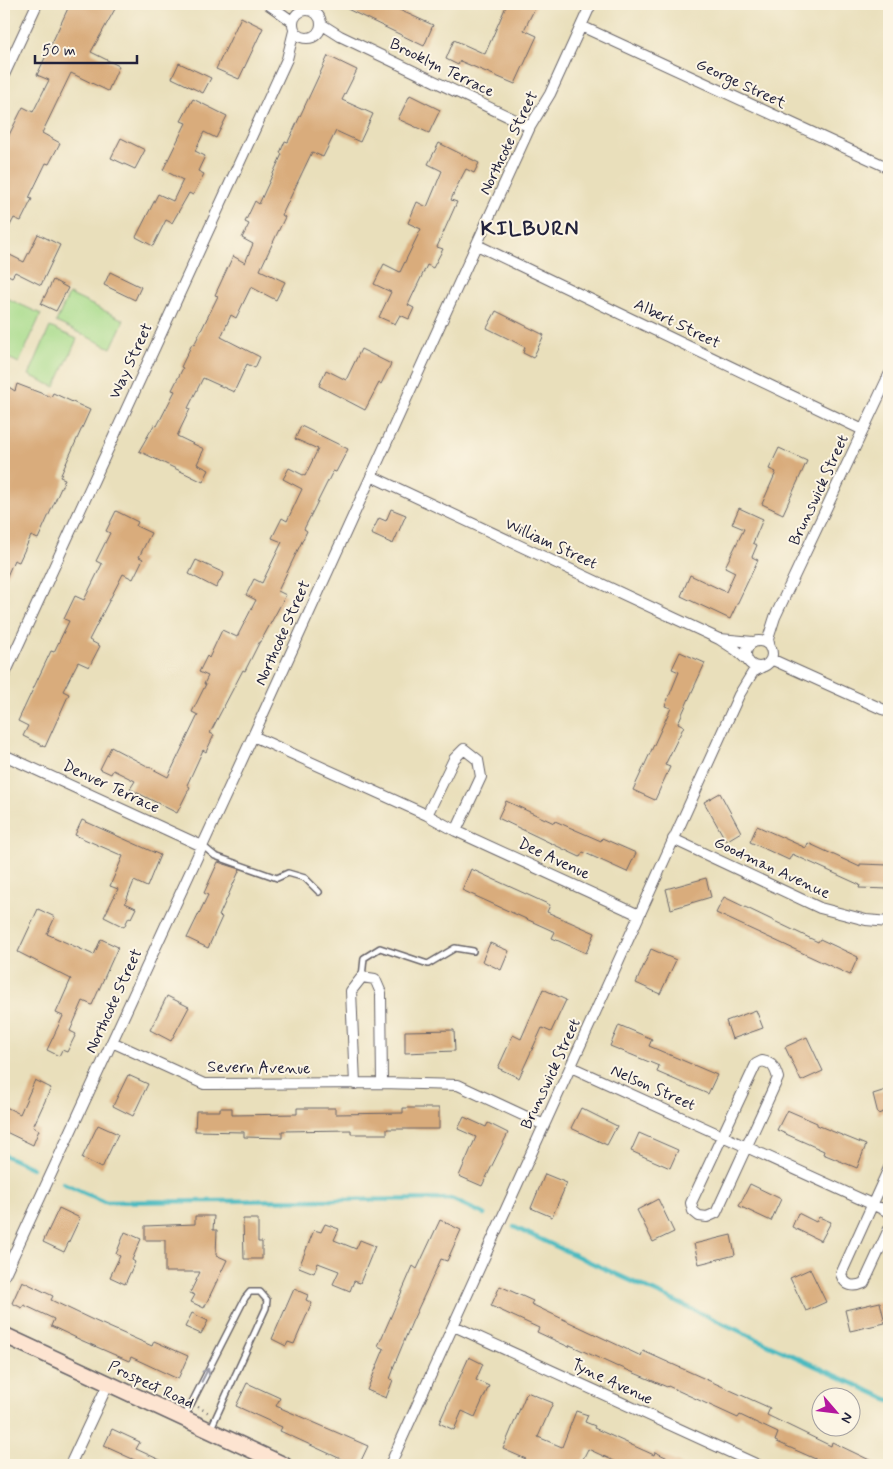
<svg xmlns="http://www.w3.org/2000/svg" width="893" height="1469" font-family="Mynerve,sans-serif">
	<style>
		.green { fill: #a7db8b; stroke: #647e63 }
		.lines { fill: none; stroke-linecap: round; stroke-linejoin: round }
		.stream { stroke: #4bbac0; stroke-width: 4.5 }
		.building { fill: #d9ac7b }
		.lane-casing { stroke: #686468; stroke-width: 8 }
		.street-casing { stroke: #686468; stroke-width: 12 }
		.secondary-casing { stroke: #686468; stroke-width: 18 }
		.path { stroke: #686468; stroke-width: 2.5; stroke-dasharray: 1 4; stroke-linecap: butt }
		.lane { stroke: #fff; stroke-width: 5 }
		.street { stroke: #fff; stroke-width: 10 }
		.secondary { stroke: #fde4d1; stroke-width: 15 }
		.oneway { stroke: #9c9ca7 }
		.labels { text-anchor: middle; dominant-baseline: central; stroke-width: 4; stroke-linejoin: round; paint-order: stroke }
		.street-label { font-size: 16px; fill: #22223b; stroke: #fcf5e5 }
		.district-label { font-size: 21px; font-weight: bold; letter-spacing: 1px; fill: #22223b; stroke: #fcf5e5 }
	</style>
	<rect width="100%" height="100%" fill="#fcf5e5"/>
	<filter id="ink" filterUnits="userSpaceOnUse"><feTurbulence type="fractalNoise" baseFrequency=".02" numOctaves="2"/><feDisplacementMap in="SourceGraphic" scale="10" xChannelSelector="R" yChannelSelector="G"/><feConvolveMatrix kernelMatrix="1 2 1 2 8 2 1 2 1" color-interpolation-filters="sRGB"/></filter>
	<filter id="wash" filterUnits="userSpaceOnUse"><feTurbulence type="fractalNoise" baseFrequency=".0096" numOctaves="4" result="noise"/><feDisplacementMap in="SourceGraphic" scale="20" xChannelSelector="R" yChannelSelector="G"/><feGaussianBlur stdDeviation="1.12" result="paint"/><feColorMatrix in="noise" values="0 0 0 0 0 0 0 0 0 0 0 0 0 0 0 0 0 1.4 0 .05"/><feComposite in="paint" operator="in"/></filter>
	<g filter="url(#wash)">
		<rect width="100%" height="100%" fill="#e9dfbb"/>
		<!-- green -->
		<path class="green" d="M69,294L124,320L111,348L56,322Z
			M4,297L41,314L19,363L4,356Z
			M50,327L77,339L55,387L29,375Z"/>
		<g class="lines">
			<!-- stream -->
			<path class="stream" d="M4,1155L32,1168
				M63,1183L104,1202L451,1199L484,1214
				M514,1227L889,1400"/>
		</g>
		<g id="blocks">
			<!-- building -->
			<path class="building" d="M70,4H105L115,9L91,52L119,66L108,91L71,73L42,133L60,143L49,164L46,163L29,198L32,199L21,221L14,218L4,237V145L23,107L33,112L49,80L37,75Z
				M337,4H386L433,25L424,46Z
				M507,4H537L524,30L537,36L515,84L460,61L458,65L446,59L454,40L485,54Z
				M241,17L263,28L239,79L216,69Z
				M328,56L357,70L342,100L373,114L360,142L336,131L323,157L312,152L282,215L285,217L260,270L285,282L276,300L251,287L236,318L231,315L221,337L260,357L255,368L247,364L234,392L203,378L188,408L190,409L177,436L204,449L197,464L209,470L203,482L139,451L154,425L157,426L175,391L172,390L183,368L181,367L192,344L194,345L218,296L215,295L233,256L245,263L253,244L242,238L249,224L245,222L255,201L259,204L282,154L280,153L285,141L288,142Z
				M179,63L211,78L203,93L172,78Z
				M410,95L440,110L429,133L398,119Z
				M193,99L227,116L216,138L204,132L195,151L205,156L198,171L204,174L193,195L189,193L172,223L166,220L153,246L136,237L158,194L173,201L183,180L163,170L186,123L181,121Z
				M121,138L145,150L135,169L111,158Z
				M439,143L479,163L474,173L466,169L455,190L451,200L457,202L437,247L443,249L433,268L427,265L408,305L414,308L409,319L400,315L395,324L379,317L391,292L374,284L384,264L400,272L421,229L408,223L417,202L427,207L442,171L428,164Z
				M38,234L60,245L41,285L15,272L12,277L4,273V252L24,262Z
				M110,272L141,287L135,300L104,285Z
				M53,280L68,288L56,311L41,304Z
				M496,311L544,335L533,358L523,353L525,347L487,328Z
				M361,349L391,364L381,384L379,383L365,410L319,386L326,370L346,380Z
				M4,384L15,391L17,384L51,397L53,393L90,410L60,477L65,479L38,539L31,536L19,562L14,560L4,583Z
				M301,426L348,449L336,472L333,471L304,529L307,531L278,591L286,595L261,641H260L245,671L243,670L210,733L214,735L206,752L203,750L187,785L190,787L177,813L130,789L135,781L113,770L111,774L100,769L111,747L168,777L198,715L192,712L206,684H204L208,676L199,672L207,656L209,658L222,630L237,637L256,600L246,595L254,579L262,583L282,542L272,538L282,518L287,521L302,489L283,479L289,468L305,476L318,449L295,439Z
				M779,448L807,461L783,514L762,504L776,472L769,469Z
				M739,508L763,519L753,543L757,545L752,557L758,560L730,619L681,596L690,575L726,592L735,572L725,567L744,529L732,524Z
				M391,509L406,515L393,544L371,534L379,518L386,521Z
				M116,511L138,522L136,526L151,533L139,557L143,559L133,579L123,574L109,601L89,640L100,646L89,667L78,662L63,691L69,694L45,747L23,736L28,726L18,721L51,651L54,652L69,621L64,619L75,596L84,600L102,564L96,561L110,533L106,531Z
				M196,560L224,573L216,588L189,574Z
				M680,652L705,663L678,723L684,726L665,765L670,767L655,800L633,790L671,708L665,706L679,672L672,669Z
				M720,793L741,832L726,841L704,802Z
				M506,801L554,823L555,821L601,841L602,838L636,853L627,872L583,852L580,857L498,818Z
				M82,820L160,855L147,887L134,881L125,903L136,908L131,918L129,917L124,927L104,917L118,889L110,886L123,856L75,835Z
				M757,826L806,848L808,843L860,867V864L889,865V889L859,888L860,885L792,854L789,860L750,842Z
				M218,862L240,869L219,916L222,917L208,948L187,938L208,895L204,893Z
				M471,869L550,905L547,912L595,933L586,953L552,938L555,932L462,890Z
				M706,878L711,897L671,909L666,889Z
				M724,897L818,942L820,939L858,957L850,975L716,913Z
				M38,909L55,917L47,934L94,955L101,939L118,947L92,1005L83,1001L70,1031L76,1034L67,1052L62,1050L59,1056L47,1050L63,1016L56,1013L71,979L18,952Z
				M490,943L509,951L501,970L482,961Z
				M651,949L676,960L660,994L636,983Z
				M543,989L566,1000L551,1032L542,1028L519,1078L498,1068L513,1035L521,1039Z
				M167,996L189,1007L171,1041L150,1030Z
				M756,1010L763,1028L732,1039L726,1021Z
				M619,1025L652,1039L649,1046L717,1075L708,1094L657,1072L659,1066L610,1046Z
				M454,1030L455,1051L405,1053V1031Z
				M807,1037L823,1071L801,1081L785,1047Z
				M128,1075L148,1084L133,1116L113,1106Z
				M35,1080L51,1088L33,1127L39,1130L33,1145L4,1131V1106L20,1114Z
				M889,1089V1110L878,1114L873,1094Z
				M220,1108H232V1115L297,1114V1108H335V1114L403,1113V1108H439V1129H387V1134H351V1130L282,1131V1138L244,1137V1132L195,1131L196,1111H220Z
				M581,1108L617,1126L607,1145L571,1128Z
				M787,1110L817,1123V1125L866,1145L857,1168L823,1154L824,1151L777,1130Z
				M464,1117L486,1127L488,1123L508,1133L482,1186L459,1176L476,1137L458,1129Z
				M98,1125L118,1134L102,1168L82,1158Z
				M639,1133L678,1150L670,1168L631,1151Z
				M545,1174L567,1183L552,1217L531,1208Z
				M750,1184L781,1199L771,1221L739,1206Z
				M658,1199L674,1232L653,1242L637,1210Z
				M59,1208L80,1218L64,1252L43,1242Z
				M798,1213L816,1222L819,1217L831,1222L821,1241L792,1227Z
				M195,1216H214L213,1230H217L216,1255L227,1260L204,1308L191,1302L195,1295L190,1293L200,1272H165V1240H145V1226L195,1224Z
				M243,1219H258V1242H262V1259H244Z
				M440,1220L461,1230L447,1261L441,1259L412,1322L393,1368H394L390,1379L393,1380L386,1398L367,1390L384,1349L378,1346L413,1266L417,1269Z
				M325,1224L339,1229L334,1240L356,1249L360,1240L375,1246L360,1283L354,1281L350,1291L333,1284L339,1271L318,1263L314,1273L299,1267L314,1230L321,1232Z
				M125,1232L141,1239L132,1260L135,1262L125,1284L110,1277L120,1256L116,1254Z
				M731,1235L735,1255L699,1264L694,1244Z
				M810,1269L826,1302L806,1311L790,1278Z
				M22,1281L53,1296L51,1300L93,1320L152,1346L154,1341L188,1356L178,1379L131,1357L129,1361L83,1341L51,1326L54,1319L24,1305L22,1308L12,1303Z
				M500,1286L533,1301L531,1304L641,1356L643,1351L770,1408L767,1415L831,1446L832,1442L880,1465H829L775,1441L778,1433L740,1415L738,1418L668,1386L667,1387L618,1366V1367L570,1345L569,1347L537,1332L539,1328L491,1306Z
				M294,1289L308,1295L306,1300L312,1303L294,1344L288,1342L286,1346L272,1339Z
				M880,1302L885,1323L850,1331L845,1310Z
				M192,1313L208,1321L201,1334L185,1327Z
				M469,1357L483,1364L476,1380L489,1386L475,1417L462,1411L454,1430L439,1423Z
				M247,1383L280,1398L276,1406L368,1446L359,1465H354L280,1431L282,1427L236,1406Z
				M527,1392L553,1403L538,1437L562,1447L576,1411L588,1415L585,1422L595,1426L594,1428L654,1455L655,1452L683,1465H623L588,1449L580,1465H537L525,1461L526,1459L503,1449Z
				M112,1429L140,1442L136,1449L171,1465H137L139,1462L104,1446Z"/>
		</g>
	</g>
	<g filter="url(#ink)">
		<use href="#blocks" fill-opacity="0" stroke="#686468" stroke-width="1"/>
		<g class="lines">
			<!-- lane casing -->
			<g class="lane-casing">
				<path id="lane" d="M203,846L215,856L277,878L288,873L305,878L319,892
					M362,977L364,958L380,948L428,964L455,948L473,951
					M185,1416L245,1298L250,1292H260L267,1300L266,1308L211,1428"/>
			</g>
			<!-- street casing -->
			<g class="street-casing">
				<path id="street" d="M268,4L292,21
					M293 24a14 14 0 1 1 28 0a14 14 0 1 1-28 0Z
					M321,24L340,36L530,127
					M581,26L889,168
					M4,75L37,4
					M477,245L863,430
					M371,476L719,639L736,650L746,659
					M720,639L753,642
					M746 654a13 13 0 1 1 26 0a13 13 0 1 1-26 0Z
					M770,648L768,639L775,617L889,375
					M771,659L882,709L889,711
					M4,676L287,59L294,31
					M253,736L427,815L456,831L639,915
					M4,755L202,846
					M427,815L454,759L464,749L478,760L481,777L456,831
					M673,839L820,908L866,920L889,922
					M112,1042L204,1084L382,1083L458,1085L544,1125
					M762,1061C773,1063 775,1068 778,1078L716,1213L707,1217L699,1216L693,1211L691,1203L756,1064Z
					M571,1067L889,1212
					M355,1084L351,991L362,977L375,979L381,993L382,1083
					M889,1168L841,1274C845,1286 853,1288 864,1283L889,1229
					M4,1276L253,736L530,127L550,94L591,4
					M454,1326L758,1465
					M70,1465L108,1384
					M390,1465L739,695L753,672L762,667"/>
			</g>
			<!-- secondary casing -->
			<g class="secondary-casing">
				<path id="secondary" d="M4,1335L284,1465"/>
			</g>
			<!-- path -->
			<path class="path" d="M198,1407L209,1413"/>
			<!-- lane -->
			<use href="#lane" class="lane"/>
			<!-- street -->
			<use href="#street" class="street"/>
			<!-- secondary -->
			<use href="#secondary" class="secondary"/>
		</g>
		<!-- one-way arrows -->
		<defs><path id="oneway-shaft" d="M-6 0H5M1.5-3L5.5 0L1.5 3" fill="none" stroke-width="1.6" stroke-linecap="round" stroke-linejoin="round" transform="scale(1.25)"/></defs>
		<use class="oneway" href="#oneway-shaft" transform="translate(205 1375) rotate(-63)"/>
	</g>
	<g class="labels">
		<!-- street labels -->
		<g class="street-label">
			<text transform="translate(442 68) rotate(26)">Brooklyn Terrace</text>
			<text transform="translate(741 84) rotate(25)">George Street</text>
			<text transform="translate(509 143) rotate(-64)">Northcote Street</text>
			<text transform="translate(677 324) rotate(26)">Albert Street</text>
			<text transform="translate(131 361) rotate(-65)">Way Street</text>
			<text transform="translate(819 490) rotate(-65)">Brunswick Street</text>
			<text transform="translate(551 544) rotate(25)">William Street</text>
			<text transform="translate(283 633) rotate(-66)">Northcote Street</text>
			<text transform="translate(111 787) rotate(25)">Denver Terrace</text>
			<text transform="translate(554 859) rotate(25)">Dee Avenue</text>
			<text transform="translate(772 868) rotate(25)">Goodman Avenue</text>
			<text transform="translate(114 1001) rotate(-65)">Northcote Street</text>
			<text transform="translate(259 1068) rotate(1)">Severn Avenue</text>
			<text transform="translate(551 1074) rotate(-65)">Brunswick Street</text>
			<text transform="translate(653 1088) rotate(24)">Nelson Street</text>
			<text transform="translate(612 1382) rotate(25)">Tyne Avenue</text>
			<text transform="translate(151 1385) rotate(25)">Prospect Road</text>
		</g>
		<!-- district labels -->
		<g class="district-label">
			<text x="530" y="229">KILBURN</text>
		</g>
	</g>
	<!-- margin -->
	<rect width="893" height="1469" fill="none" stroke="#fcf5e5" stroke-width="20"/>
	<!-- north arrow -->
	<g transform="translate(836 1412) rotate(118)"><circle r="24" fill="#fcf5e5" stroke="#a5a1a1"/>
	<path d="M0-4L9 19L0 12L-9 19Z" fill="#b5179e"/>
	<text y="-8" font-size="14" font-weight="bold" text-anchor="middle" fill="#22223b">N</text>
	</g>
	<!-- scale -->
	<path d="M35 55v8h102v-8" fill="none" stroke="#22223b" stroke-width="2.5"/>
	<text x="42" y="55" font-size="15" fill="#22223b" stroke="#fcf5e5" stroke-width="4" paint-order="stroke">50 m</text>
</svg>
